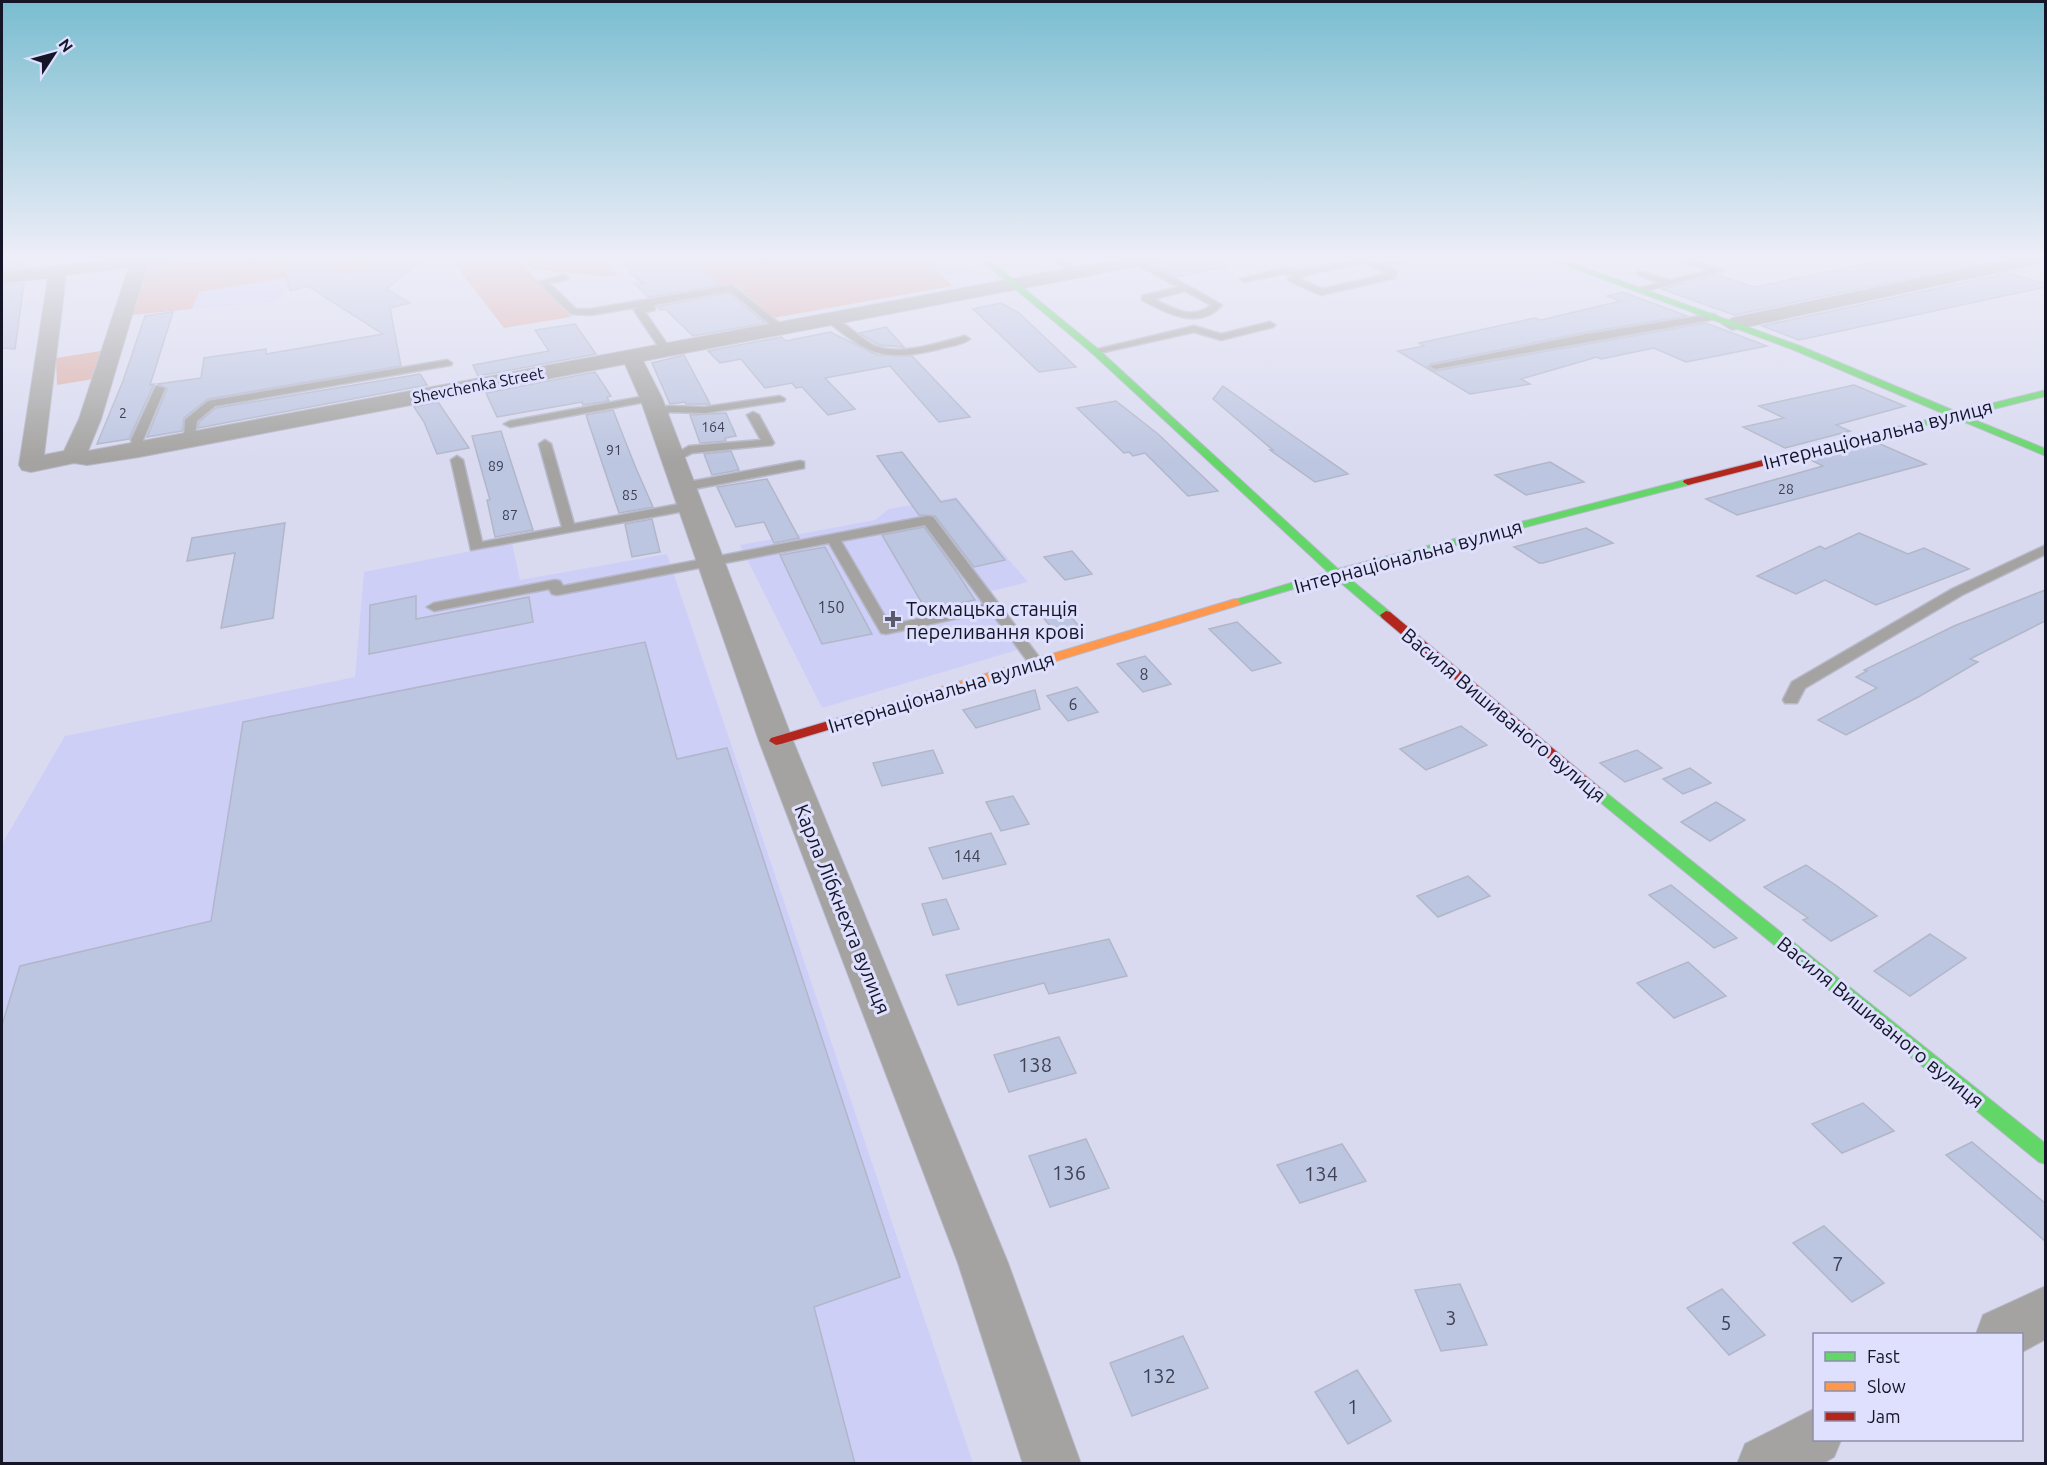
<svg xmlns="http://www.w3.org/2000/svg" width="2047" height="1465" font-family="Ubuntu,sans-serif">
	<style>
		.built { fill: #cdcff7 }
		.green { fill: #dcafa7 }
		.building { fill: #bdc6e1; stroke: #b1b6c8; stroke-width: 1.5 }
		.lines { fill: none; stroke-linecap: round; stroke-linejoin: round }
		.lane-casing { stroke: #b7b8ca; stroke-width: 3 }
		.street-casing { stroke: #b7b8ca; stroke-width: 2 }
		.fast-casing { stroke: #b7b8ca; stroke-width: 2 }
		.slow-casing { stroke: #b7b8ca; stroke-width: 2 }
		.jam-casing { stroke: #b7b8ca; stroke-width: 2 }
		.lane { fill: #a4a3a1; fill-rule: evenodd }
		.street { fill: #a4a3a1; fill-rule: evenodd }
		.fast { fill: #63d668; fill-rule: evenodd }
		.slow { fill: #ff974d; fill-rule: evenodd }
		.jam { fill: #b3261e; fill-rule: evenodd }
		.poi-dot { fill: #595a6d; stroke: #dee0fe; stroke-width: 2 }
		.labels { text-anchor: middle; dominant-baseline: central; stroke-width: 6; stroke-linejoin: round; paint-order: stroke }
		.far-number-label { font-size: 14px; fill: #3e4155 }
		.far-street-label { font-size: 16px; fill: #141526; stroke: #dee0fe }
		.number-label { font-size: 16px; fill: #3e4155 }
		.street-label { font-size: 20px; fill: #141526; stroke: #dee0fe }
		.poi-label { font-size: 20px; fill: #141526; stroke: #dee0fe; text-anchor: start }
		.near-number-label { font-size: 20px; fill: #3e4155 }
	</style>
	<rect width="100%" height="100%" fill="#d9daf0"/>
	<!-- built -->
	<path class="built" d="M959,259L974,272L945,276L931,262Z
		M285,278L296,280L275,302L192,309L199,292Z
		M956,497L1028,582L988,592L1031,646L822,708L740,545L875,520L889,509Z
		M512,543L520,580L667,554L973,1463L2,1464V844L65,736L355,677L364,572Z"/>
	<!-- green -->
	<path class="green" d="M248,256H515L571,317L504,328L451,259H376L365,267L367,269L287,286L295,280L285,278L199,292L192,309L132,315L147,267L218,257L226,260Z
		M520,256H598L618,275L607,277L532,269Z
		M701,256H956L959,259L931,263L952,286L773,318L736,285L657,299L627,271L702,259Z
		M101,351L93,379L57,385L56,358Z"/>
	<!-- building -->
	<path class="building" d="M2,256H28L27,268L2,271Z
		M326,256L329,266L343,274L364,270L378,260L421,261L386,289L410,303L390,308L401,366L208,399L184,418L182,431L147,437L167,389L158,384L201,378L204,358L266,349V354L383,334L308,286L290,291L283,261Z
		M659,256H687L720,285L648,297L634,283L646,284L621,263Z
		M1174,256H1224L1225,267L1176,277L1155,265L1165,263Z
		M1905,256L1926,259L1956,256L1979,264L1734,315L1662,289L1717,275L1754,287Z
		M2008,273L2046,284V287L1799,340L1762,326Z
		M24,283L15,349L2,348V285Z
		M1622,292L1687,316L1587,332L1430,364L1428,367L1435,371L1706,323L1767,346L1686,362L1654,348L1601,359L1597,357L1521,379L1530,384L1470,394L1398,351L1424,346L1419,343L1535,318L1541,320L1621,301L1607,296Z
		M729,293L765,323L693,336L665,309L661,310L657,307Z
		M1001,303L1019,313L1076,367L1039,372L973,309Z
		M173,312L150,385L154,384L129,439L97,444L123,381L145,316Z
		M575,324L596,354L478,376L473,365L549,351L535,330Z
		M886,327L904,347L879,345L859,333Z
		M830,332L877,355L912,356L970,417L939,422L890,366L825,378L855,409L828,415L802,387L796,388L792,383L765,388L741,359L720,363L708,351L781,337L786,341Z
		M684,355L707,398L710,404H686L685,402L670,404L652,363Z
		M595,372L611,396L607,397L609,401L583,405L582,402L497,417L486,393Z
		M420,374L427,385L198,428L199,422L216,408Z
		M1854,385L1905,406L1836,425L1850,431L1785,448L1743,427L1784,418L1759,406Z
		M1223,386L1292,435L1348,474L1315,482L1270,450H1273L1213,399Z
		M1116,401L1158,434L1218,491L1188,496L1145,453L1133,456L1129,452L1124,453L1077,408Z
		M438,402L469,448L437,454L424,422L414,407Z
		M613,410L635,466L653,507L619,513L586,415Z
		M726,413L736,436L725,438L726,441L700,443L690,415Z
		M501,431L533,530L495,537L487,500H490L472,436Z
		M1878,443L1926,464L1737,515L1706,499L1823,466L1811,460Z
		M731,451L739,470L712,475L704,454Z
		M902,452L941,502L956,499L1005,560L974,567L935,516L919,515L877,456Z
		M1550,462L1584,482L1526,495L1495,475Z
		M767,479L799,538L774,543L764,522L736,527L717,487Z
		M652,519L660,552L632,557L625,524Z
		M285,523L273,618L221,628L235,553L187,561L192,538Z
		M924,527L956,571L975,600L926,610L882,535Z
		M1586,528L1613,543L1543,563H1539L1514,547Z
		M1859,533L1908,554L1924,548L1969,569L1876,605L1825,580L1796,594L1757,576L1820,546L1825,549Z
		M825,547L872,634L822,644L780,555Z
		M1072,551L1092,574L1065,580L1044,557Z
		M2045,590V621L1970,659L1978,662L1920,696L1846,735L1818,720L1877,688L1856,677L1867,671L1864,670L1954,626Z
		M416,596V619L529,597L533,622L369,654L370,605Z
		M1061,605L1078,625L1054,631L1037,610Z
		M1237,622L1281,663L1252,671L1209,629Z
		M645,642L677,759L727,748L900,1277L814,1307L855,1464H2V1025L20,966L211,921L243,722Z
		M1145,656L1171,684L1143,692L1117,664Z
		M1077,687L1098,712L1068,721L1047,696Z
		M1035,690L1040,709L976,728L963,710Z
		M1461,726L1487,745L1426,770L1400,749Z
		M933,750L943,773L882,786L873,763Z
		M1637,750L1662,768L1625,782L1600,763Z
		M1690,768L1711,783L1683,794L1663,779Z
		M1013,796L1029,824L1001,831L986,802Z
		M1716,802L1745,820L1710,841L1681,822Z
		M991,833L1006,864L943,879L929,848Z
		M1806,865L1837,886L1877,916L1831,941L1803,920L1808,918L1764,887Z
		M1468,876L1490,896L1438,917L1417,896Z
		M1671,885L1737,938L1714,948L1649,895Z
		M946,899L959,929L933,935L922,904Z
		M1930,934L1966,958L1910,996L1874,971Z
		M1109,939L1127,976L1049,994L1044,983L958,1005L946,975Z
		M1688,962L1726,996L1674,1018L1637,983Z
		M1059,1037L1076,1073L1009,1092L994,1055Z
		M1863,1103L1894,1131L1842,1153L1812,1124Z
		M1086,1139L1109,1188L1050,1207L1029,1156Z
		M1972,1142L2046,1204V1242L1946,1155Z
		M1342,1144L1366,1181L1300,1203L1277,1165Z
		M1824,1226L1884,1283L1852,1302L1793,1243Z
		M1460,1284L1487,1345L1441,1351L1415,1290Z
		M1722,1289L1765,1335L1729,1355L1687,1308Z
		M1183,1336L1208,1388L1132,1416L1110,1363Z
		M1357,1370L1391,1421L1348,1444L1315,1392Z"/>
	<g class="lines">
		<!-- lane casing -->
		<g class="lane-casing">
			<path id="lane" d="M1046,256H1057L1083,272L1076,274Z
				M1353,256C1363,256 1372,263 1381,263C1395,263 1410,256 1425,256L1388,266L1397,272L1395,278L1321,295L1289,281L1288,279L1293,275L1283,274L1244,282L1240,279L1283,268L1302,270L1357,259ZM1364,263L1388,274L1322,289L1299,279L1305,275Z
				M1670,256H1684L1723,271L1640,292V288L1660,283L1638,275V271L1670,280L1709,271Z
				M1134,259H1140L1222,305C1198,331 1167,313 1142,300V296L1178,287L1134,263ZM1185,291L1211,305C1192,321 1172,308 1154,299Z
				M564,275L568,278L567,280L549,283L576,309H591L732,285L785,328L777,330L730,291L654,305L655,310L645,312L671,350L666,353L662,352L634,310L638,307L591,315L571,314L538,282Z
				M1713,314L1716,315V319L1435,369L1430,366L1587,334Z
				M827,317C840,315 862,342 878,347C905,355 938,343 965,336L970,339C962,345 949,346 939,349C883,362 870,355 827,321Z
				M1270,322L1275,325L1273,327L1221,340L1194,332L1095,354L1090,351L1194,326L1221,334Z
				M447,360L452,363L451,365L215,406L197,421L194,442L184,440L185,420L208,401Z
				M156,386L165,388L143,440L145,450L135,453L131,440Z
				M651,395L655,396V400L510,427L504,424L510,421Z
				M780,396L785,399L784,401L705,413L670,412L658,419L652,416L667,406L705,407Z
				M753,412L759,415L774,443L772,445L692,453L673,463L667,459L689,446L761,440L747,415Z
				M545,440L551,444L574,524L690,502L696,506L690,510L471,550L451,460L457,456L463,460L482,542L562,527L539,444Z
				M800,461L804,462V468L683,491L677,487L683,483Z
				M928,516L933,517L1042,661L1045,664L1042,667H1032L990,611L886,634L881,633L829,543L557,595L552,594L549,589L434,611L427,607L434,603L555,580L560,581L563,586ZM925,525L984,604L890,625L841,541Z
				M2046,545V554L1962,595L1805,688L1797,703H1785L1783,700L1792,682L1952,589Z"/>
		</g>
		<!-- street casing -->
		<g class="street-casing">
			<path id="street" d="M135,256H188L180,261L147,265L101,419L88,451L1135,256H1172L1164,261L643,361L662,398L793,741L1008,1263L1081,1464H1023L958,1263L759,741L640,398L625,364L139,457L87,465L74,463L31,472L22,470L19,465L48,278L2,283V273ZM129,267L79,419L64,451L44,455L66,275Z
				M2025,256H2046V262L1732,330L1722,324L1732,318Z
				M2046,1286V1339L2022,1352V1334H1976L1983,1315Z
				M1814,1409V1440H1841L1834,1457L1822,1464H1737L1745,1444Z"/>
		</g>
		<!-- fast casing -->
		<g class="fast-casing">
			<path id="fast" d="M976,256H984L1098,349L1338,569L1688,479L1693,482L1692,484L1344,574L1390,612L1392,615L1390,618H1382L1334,577L1239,605H1231L1229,603L1231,601L1328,572L1092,353Z
				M1541,256H1552L1800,346L1957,412L2046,390V396L1965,416L2046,449V456L1955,418L1819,450V446L1947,415L1794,350Z
				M1594,785L1599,787L2046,1144V1164L2039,1162L1589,793L1587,790L1589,787Z"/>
		</g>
		<!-- slow casing -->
		<g class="slow-casing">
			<path id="slow" d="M1235,599L1239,601L1241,603L1239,605L935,698H925L924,695L925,692Z"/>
		</g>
		<!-- jam casing -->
		<g class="jam-casing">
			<path id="jam" d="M1822,445L1827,448L1825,450L1688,485L1683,482L1684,480Z
				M1386,611L1390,612L1599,787L1601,790L1599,793H1589L1382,618L1380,615Z
				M930,691L935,692L936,695L935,698L781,744L776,745L769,741L771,738Z"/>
		</g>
		<!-- lane -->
		<use href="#lane" class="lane"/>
		<!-- street -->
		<use href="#street" class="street"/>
		<!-- fast -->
		<use href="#fast" class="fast"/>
		<!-- slow -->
		<use href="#slow" class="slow"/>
		<!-- jam -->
		<use href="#jam" class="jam"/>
	</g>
	<!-- sky -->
	<linearGradient id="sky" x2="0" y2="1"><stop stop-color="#79bdd0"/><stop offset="0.56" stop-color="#eeeef8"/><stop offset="1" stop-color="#eeeef8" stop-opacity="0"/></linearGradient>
	<rect width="2047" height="461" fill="url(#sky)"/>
	<!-- markers -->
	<path class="poi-dot" d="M890 610h6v6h6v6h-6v6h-6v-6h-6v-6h6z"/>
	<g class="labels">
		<!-- far-number labels -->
		<g class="far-number-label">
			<text x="123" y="413">2</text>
			<text x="713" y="427">164</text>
			<text x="614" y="450">91</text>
			<text x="496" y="466">89</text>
			<text x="1786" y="489">28</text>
			<text x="630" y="495">85</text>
			<text x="510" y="515">87</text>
		</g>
		<!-- far-street labels -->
		<g class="far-street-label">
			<text transform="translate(478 385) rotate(-11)">Shevchenka Street</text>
		</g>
		<!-- number labels -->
		<g class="number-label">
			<text x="831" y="607">150</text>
			<text x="1144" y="674">8</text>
			<text x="1073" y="704">6</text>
			<text x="967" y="856">144</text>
		</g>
		<!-- street labels -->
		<g class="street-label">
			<text transform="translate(1878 434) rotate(-14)">Інтернаціональна вулиця</text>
			<text transform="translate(1408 556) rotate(-15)">Інтернаціональна вулиця</text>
			<text transform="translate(941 692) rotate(-17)">Інтернаціональна вулиця</text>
			<text transform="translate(1504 715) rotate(40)">Василя Вишиваного вулиця</text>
			<text transform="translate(843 909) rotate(68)">Карла Лібкнехта вулиця</text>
			<text transform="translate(1881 1022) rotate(39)">Василя Вишиваного вулиця</text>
		</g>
		<!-- poi labels -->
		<g class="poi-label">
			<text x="906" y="608">Токмацька станція<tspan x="906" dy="23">переливання крові</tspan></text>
		</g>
		<!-- near-number labels -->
		<g class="near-number-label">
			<text x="1035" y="1064">138</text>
			<text x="1069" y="1172">136</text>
			<text x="1321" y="1173">134</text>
			<text x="1838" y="1263">7</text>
			<text x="1451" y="1317">3</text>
			<text x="1726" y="1322">5</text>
			<text x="1159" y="1375">132</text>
			<text x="1353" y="1406">1</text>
		</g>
	</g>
	<!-- border -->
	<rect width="2047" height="1465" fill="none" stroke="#141526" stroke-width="6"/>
	<!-- legend -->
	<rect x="1813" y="1333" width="210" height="108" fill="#dee0fe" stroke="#8d8fa8" stroke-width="1.5"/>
	<rect x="1825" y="1352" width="30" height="9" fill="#63d668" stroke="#8d8fa8" stroke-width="1.5"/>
	<text x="1867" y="1363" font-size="18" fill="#141526">Fast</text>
	<rect x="1825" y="1382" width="30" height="9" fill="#ff974d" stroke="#8d8fa8" stroke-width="1.5"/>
	<text x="1867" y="1393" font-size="18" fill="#141526">Slow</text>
	<rect x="1825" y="1412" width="30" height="9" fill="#b3261e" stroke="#8d8fa8" stroke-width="1.5"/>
	<text x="1867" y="1423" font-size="18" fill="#141526">Jam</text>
	<!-- north arrow -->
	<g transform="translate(54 54) rotate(54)" stroke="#dee0fe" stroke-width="4.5" paint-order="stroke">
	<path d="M0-4.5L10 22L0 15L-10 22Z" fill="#141526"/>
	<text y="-9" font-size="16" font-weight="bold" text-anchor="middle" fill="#141526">N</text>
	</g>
</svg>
